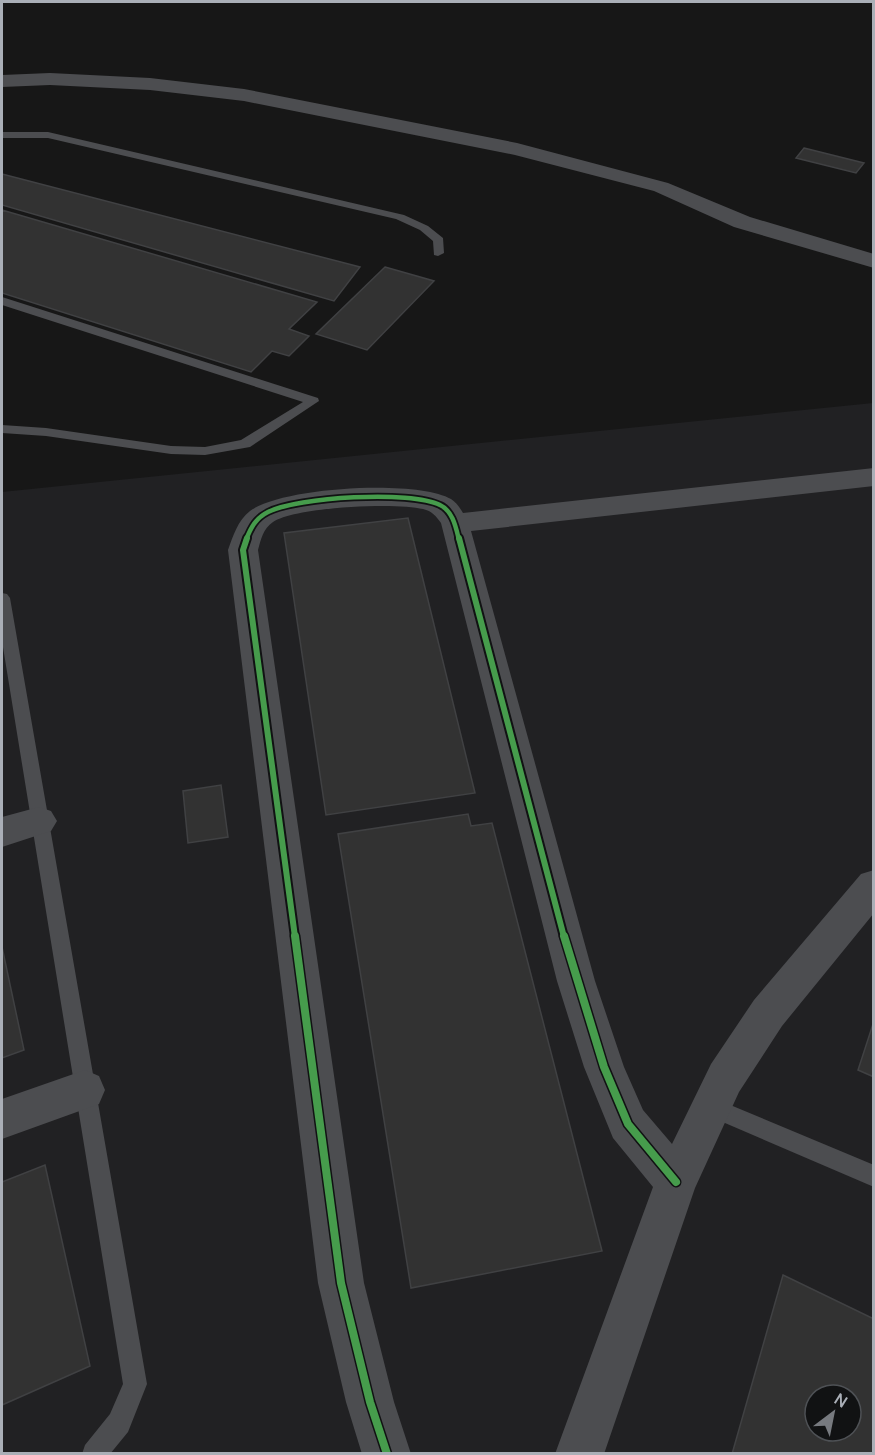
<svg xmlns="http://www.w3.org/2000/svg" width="875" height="1455" font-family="Manrope,sans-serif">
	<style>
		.built { fill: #212123; fill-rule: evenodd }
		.building { fill: #323232; stroke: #404143; stroke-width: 1.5; fill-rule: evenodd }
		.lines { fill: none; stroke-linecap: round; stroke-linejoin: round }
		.service { fill: #4c4d50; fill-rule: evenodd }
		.minor { fill: #4c4d50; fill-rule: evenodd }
		.cycleway-far2-casing { stroke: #111213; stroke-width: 8 }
		.cycleway-far1-casing { stroke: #111213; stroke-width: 10 }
		.cycleway-casing { stroke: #111213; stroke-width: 11 }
		.cycleway-far2 { stroke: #469c4c; stroke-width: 4.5 }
		.cycleway-far1 { stroke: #469c4c; stroke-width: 6 }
		.cycleway { stroke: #469c4c; stroke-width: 8 }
	</style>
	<rect width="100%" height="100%" fill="#171717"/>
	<!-- built -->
	<path class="built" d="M873,403V1453H2V492ZM815,1395H851V1431H815Z"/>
	<!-- building -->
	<path class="building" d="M804,148L864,163L856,173L796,158Z
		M2,174L360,267L334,301L2,205Z
		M2,210L317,302L289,329L309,336L289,356L272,351L251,372L2,293Z
		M385,267L434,281L367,350L316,334Z
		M408,518L475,793L326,815L284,533Z
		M221,785L228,837L188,843L183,791Z
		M468,814L471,826L492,823L602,1251L411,1288L338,834Z
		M2,947L24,1050L2,1058Z
		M874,1021V1077L858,1070Z
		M45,1165L90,1366L2,1405V1182Z
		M783,1275L874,1319V1454H732ZM815,1395H851V1431H815Z"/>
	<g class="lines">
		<!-- service -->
		<path class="service" d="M2,132H48L404,215L428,226L443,238L444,253L438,256L434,255L433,241L420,230L396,219L48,138H2Z
			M2,297L318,398L319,401L250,447L205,455L171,454L46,436L2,433V425L46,428L171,446L205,447L241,440L303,402L2,305Z
			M2,593L7,594L10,598L147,1384L128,1432L110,1454H82L85,1445L110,1414L123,1384L2,641Z
			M711,1097L874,1165V1187L704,1114L701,1107L704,1100Z"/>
		<!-- minor -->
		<path class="minor" d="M50,73L150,78L244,89L517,143L668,183L750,217L874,254V268L734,227L654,191L515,155L244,101L150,90L50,85L2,87V75Z
			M874,468V486L471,531L595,981L624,1067L643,1110L672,1144L711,1064L754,1000L861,874L874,870V913L782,1026L739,1092L695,1188L604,1454H555L653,1187L613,1138L584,1067L557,981L441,523C436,516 432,511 423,509C396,502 295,507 273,522C263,529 261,539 258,550L364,1283L394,1402L411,1454H362L346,1402L318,1283L228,550C233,536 238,520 250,511C281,487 417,479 451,499C456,502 460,508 463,513Z
			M39,807L51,811L57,821L51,831L2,847V817Z
			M85,1070L99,1076L105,1090L99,1104L2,1139V1099Z"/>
		<!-- cycleway-far2 casing -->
		<g class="cycleway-far2-casing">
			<path id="cycleway-far2" d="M246,540C251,527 256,518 268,512C297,497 411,490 440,505C453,511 456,528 459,540"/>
		</g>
		<!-- cycleway-far1 casing -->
		<g class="cycleway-far1-casing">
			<path id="cycleway-far1" d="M247,538L243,550L295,937
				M459,538L564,937"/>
		</g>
		<!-- cycleway casing -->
		<g class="cycleway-casing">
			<path id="cycleway" d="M295,936L341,1283L370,1402L387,1454
				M564,936L604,1067L628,1124L676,1182"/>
		</g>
		<!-- cycleway-far2 -->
		<use href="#cycleway-far2" class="cycleway-far2"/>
		<!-- cycleway-far1 -->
		<use href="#cycleway-far1" class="cycleway-far1"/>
		<!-- cycleway -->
		<use href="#cycleway" class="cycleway"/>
	</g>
	<!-- border -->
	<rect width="875" height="1455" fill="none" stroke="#aaafb7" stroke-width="6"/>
	<!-- north arrow -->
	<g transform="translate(833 1413) rotate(32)"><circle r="28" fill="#111213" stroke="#4e5155" stroke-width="1.5"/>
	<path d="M0-4.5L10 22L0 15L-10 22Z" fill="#777a7f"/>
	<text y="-9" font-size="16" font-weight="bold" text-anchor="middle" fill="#aaafb7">N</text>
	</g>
</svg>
